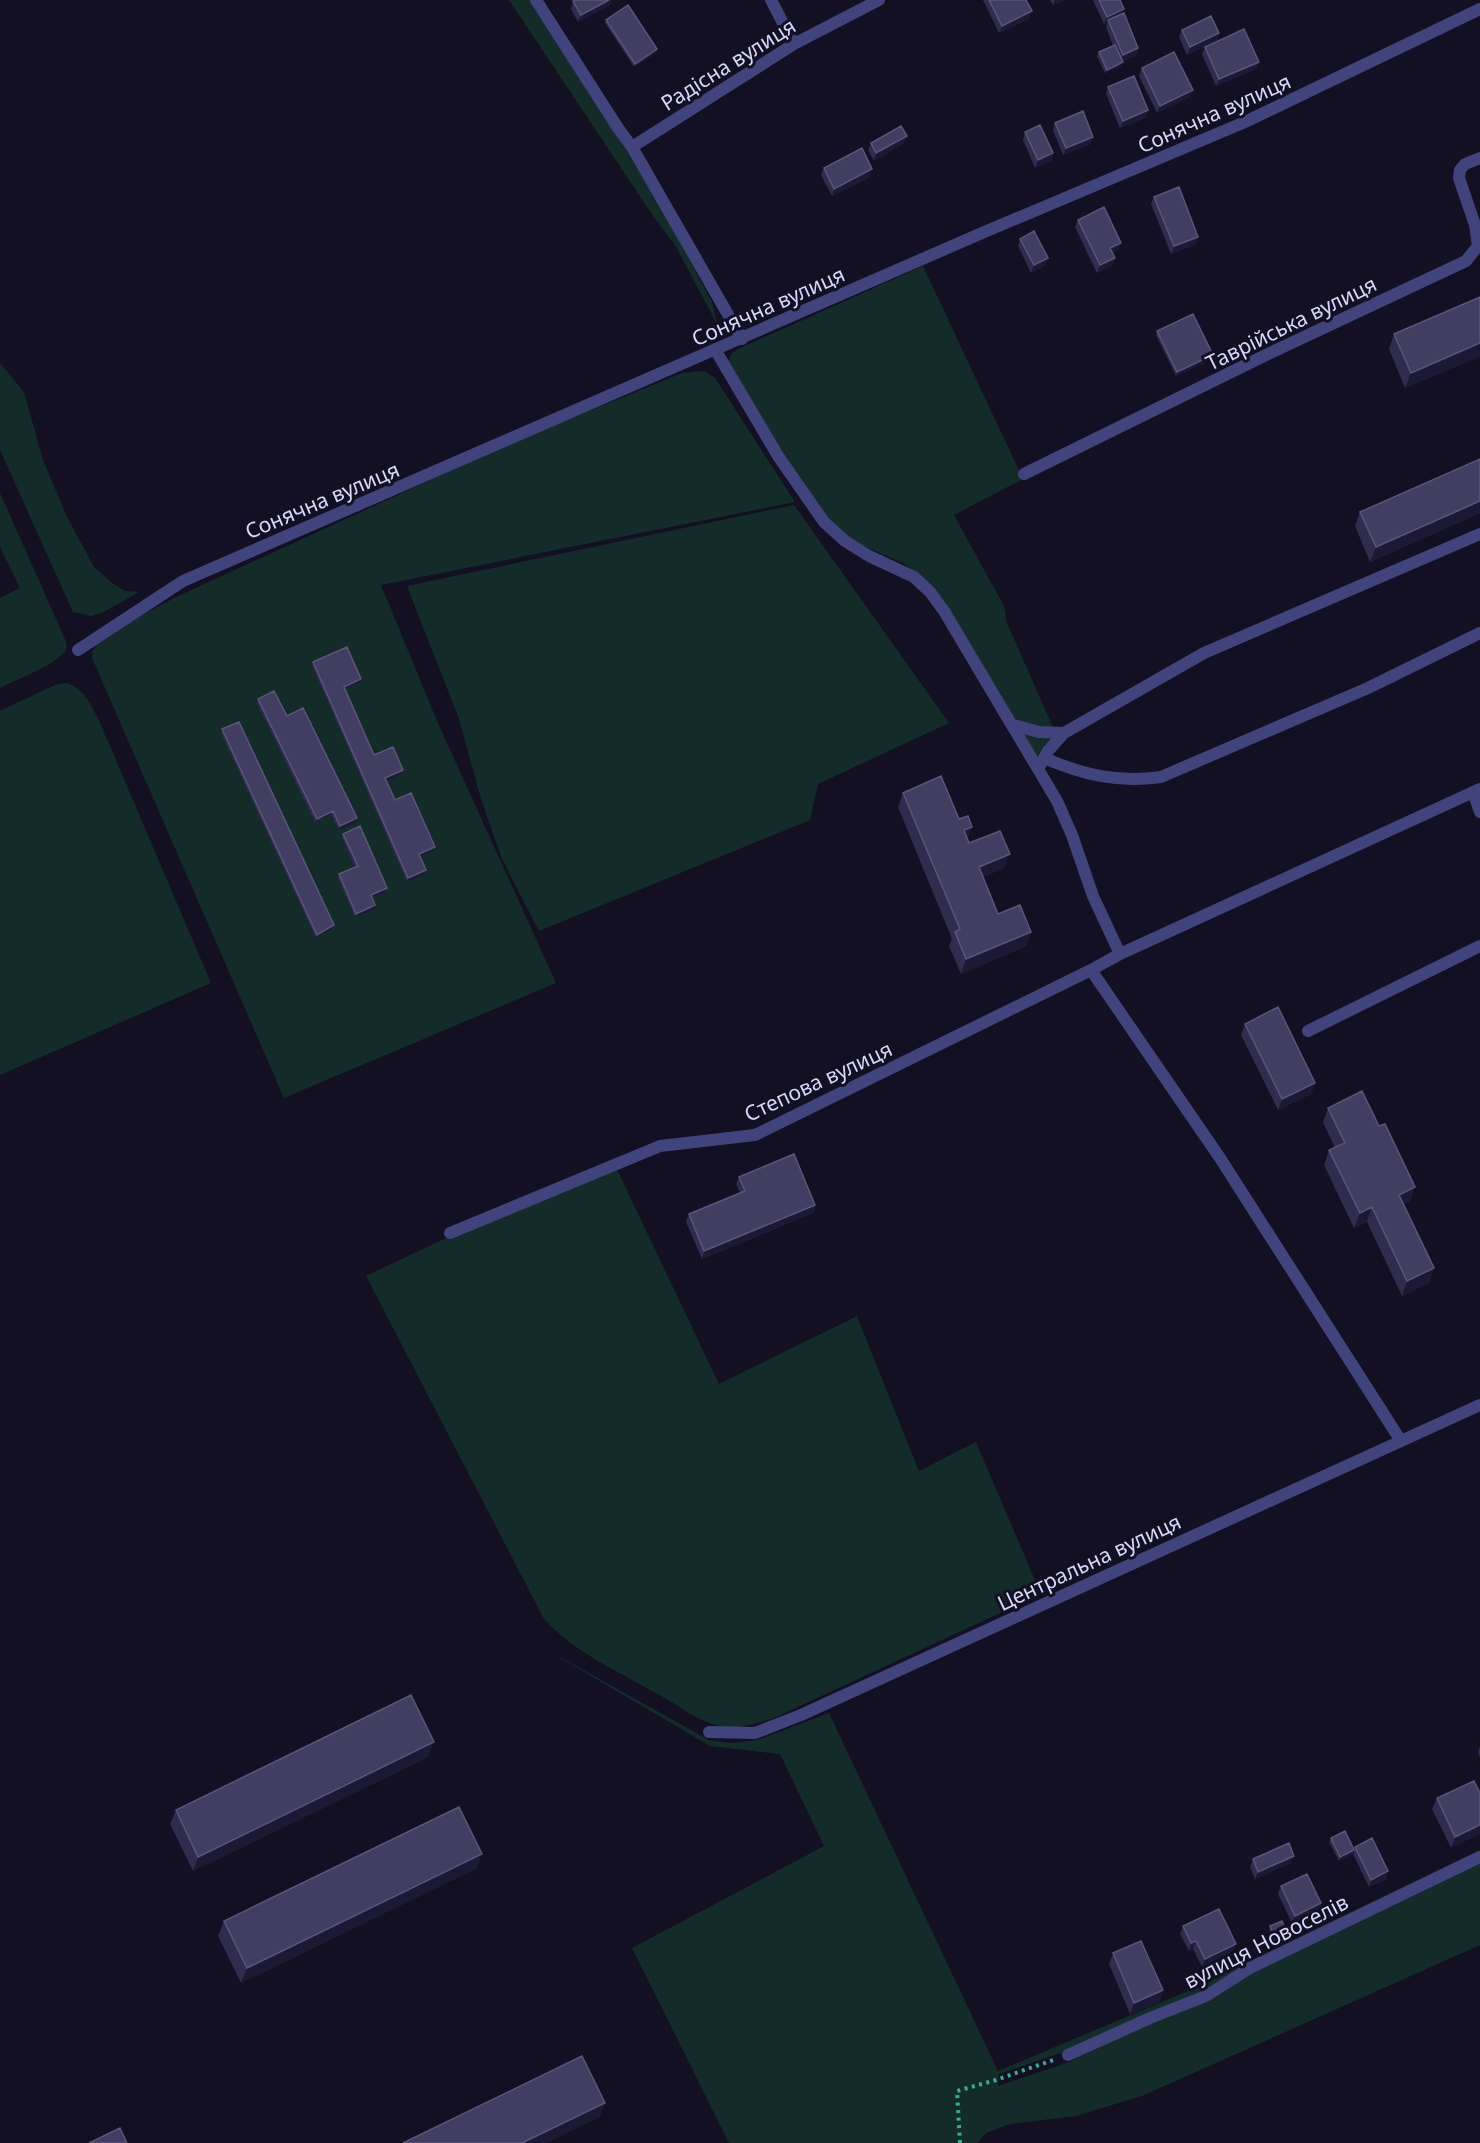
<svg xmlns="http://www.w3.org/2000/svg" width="1480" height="2143" font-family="'Noto Sans',sans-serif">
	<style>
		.green { fill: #142c29 }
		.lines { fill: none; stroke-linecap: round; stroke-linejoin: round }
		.path { stroke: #3ca999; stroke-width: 4; stroke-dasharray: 3 4.5; stroke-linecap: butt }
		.minor { stroke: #40437c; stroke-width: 12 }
		.wall { fill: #302c4e }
		.shaded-wall { fill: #1c1935 }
		.building { fill: #423e61; stroke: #595679; stroke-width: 1.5 }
		.labels { text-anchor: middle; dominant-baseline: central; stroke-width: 6; stroke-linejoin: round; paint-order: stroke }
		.street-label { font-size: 21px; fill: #d7d6fb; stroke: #121022 }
	</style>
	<rect width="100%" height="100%" fill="#121022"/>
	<!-- green -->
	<path class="green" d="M509,0H531L644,175L712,302L717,324L675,245L653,216Z
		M923,266L1023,479L954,515L1004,606L1007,623L1060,743L1040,757L1034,755L920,575L903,563L847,539L827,523L730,371C728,359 728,356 738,349Z
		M0,363L24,392L43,460L67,517L94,567L111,582L125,591L139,592L102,613L91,616L73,612L0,450Z
		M698,371L706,372L715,378L795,502L381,585L437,721L556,983L284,1098L92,658V651L97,645L140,616L176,597L511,443L682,373Z
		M0,493L65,639C66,642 67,646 66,649C63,662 13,681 0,688V598L20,588L0,547Z
		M794,505L949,723L818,784L810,820L539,931L502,859L481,799L459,719L407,586Z
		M67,683C84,689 90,703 98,718L211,983L0,1075V711L57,684Z
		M612,1159L719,1384L857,1316L919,1471L976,1442L1041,1594L774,1718C756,1724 734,1731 715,1725C697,1720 679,1706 663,1697C624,1674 574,1653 544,1619L366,1276Z
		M542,1647L709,1740L732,1743L757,1740L829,1713L998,2071L1183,1993L1480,1850V1852L1205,1992L1067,2051L999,2074L998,2086L1072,2061L1151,2022L1207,2002L1252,1974L1480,1864V1945L1142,2096L1076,2116L1010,2124L986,2133L977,2143H729L632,1948L824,1846L780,1754L710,1746Z"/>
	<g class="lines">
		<!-- path -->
		<path class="path" d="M960,2143L957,2091L996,2080L1056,2059"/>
		<!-- minor -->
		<path class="minor" d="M536,0L618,128L632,147L742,339
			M771,0L794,44
			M632,147L794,44L879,0
			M716,351L778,456L824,522L845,541L869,556L914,577L930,592L944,611L1057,801L1072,835L1093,896L1120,954
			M1024,474L1270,353L1466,261L1478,246L1475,225L1459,178L1460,170L1465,164L1480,158
			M78,650L183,581L982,233L1245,122L1480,9
			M1013,725L1039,732L1064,733
			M1044,758C1084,775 1117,783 1161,777L1368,688L1480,633
			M1038,769L1048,751L1064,733L1204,653L1480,534
			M1473,792L1480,812
			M1091,970L1220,1158L1401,1441
			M1308,1031L1480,946
			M450,1233L660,1146L755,1135L1091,970L1120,954L1480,789
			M709,1732L755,1733L801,1715L1480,1405
			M1068,2055L1150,2018L1206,1996L1250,1968L1480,1857"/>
	</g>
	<!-- wall -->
	<path class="wall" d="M576,0H612L610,5L578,22L571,9L573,1Z
		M983,0H1026L1029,19L999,33Z
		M1050,0H1064L1053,5Z
		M1093,0H1120L1123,14L1136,56L1122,61L1121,66L1105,73L1097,56L1099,52L1113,46L1106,27L1107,23L1104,24Z
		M606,20L657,49L656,53L634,67L605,23Z
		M1182,30L1219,33L1217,41L1187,55L1179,37Z
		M1205,47L1259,62L1256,69L1216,86L1202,54Z
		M1142,68L1193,90L1190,97L1157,113L1139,76Z
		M1108,87L1148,110L1145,118L1120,128L1106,94Z
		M1055,123L1091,144L1063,155L1053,130Z
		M1025,132L1053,153L1051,161L1035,168L1023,140Z
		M871,143H904L874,161L868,150Z
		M824,168L870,177L832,196L821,175Z
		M1154,197L1196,244L1171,254L1151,204Z
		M1078,220L1121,243L1118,250L1112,253L1115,258L1112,265L1097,273L1075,227Z
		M1020,239L1046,265L1031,273L1018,246Z
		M1480,297V356L1405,388L1389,349L1394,334Z
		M1157,331L1213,355L1212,359L1176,376L1156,335Z
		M1480,459V513L1370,562L1355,526L1360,512Z
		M313,662L361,679L360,683L346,689L374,755L401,774L386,780L395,800L435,847L434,851L420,857L425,874L407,882L312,665Z
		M258,699L287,716L356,822L339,830L331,814L315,822L257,703Z
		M222,729L332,928L316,938L221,733Z
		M903,793L968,840L969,843L1004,868L983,877L998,914L1031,932L1026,946L961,974L949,946L952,939L898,807Z
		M343,834L387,888L385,892L372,898L374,909L355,917L338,878L339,874L355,867L342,837Z
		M1245,1024L1315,1083L1311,1094L1278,1110L1241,1035Z
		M1328,1108L1410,1201L1403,1204L1434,1268L1429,1283L1402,1296L1367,1222L1354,1228L1324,1165L1329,1150L1335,1148L1323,1122Z
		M739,1177L815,1205L813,1213L702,1259L686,1222L689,1214L740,1193L736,1184Z
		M1480,1746V1758L1478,1752Z
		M428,1757L193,1871L170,1824L176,1810Z
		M1480,1793L1451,1848L1432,1809L1437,1798Z
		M1331,1838L1353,1854L1339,1861L1329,1842Z
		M1355,1847L1386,1879L1369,1887L1353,1854Z
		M1253,1859L1291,1863L1255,1879L1250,1867Z
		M477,1868L241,1983L218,1936L224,1921Z
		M1281,1886L1321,1903L1319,1911L1292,1923L1278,1894Z
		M1183,1926L1233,1951L1202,1967L1193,1949L1189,1951L1180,1934Z
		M1270,1926L1287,1940L1275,1945L1269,1930Z
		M1113,1953L1163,1990L1159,2002L1130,2014L1109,1964Z"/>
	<!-- shaded-wall -->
	<path class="shaded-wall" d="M609,0H612L610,5L578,22L581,15Z
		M1055,0H1064L1053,5Z
		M1124,9L1122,16L1108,20L1107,23L1104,24L1107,17Z
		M1032,11L1029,19L999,33L1002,26Z
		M1219,33L1217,41L1187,55L1190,47Z
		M1138,48L1136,56L1120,62L1123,55Z
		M657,49L656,53L634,67L635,64Z
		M1123,62L1121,66L1105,73L1107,70Z
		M1259,62L1256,69L1216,86L1219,79Z
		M1193,90L1190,97L1157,113L1160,106Z
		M1148,110L1145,118L1120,128L1123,121Z
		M907,136L904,143L874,161L876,153Z
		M1093,137L1091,144L1063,155L1066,148Z
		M1053,153L1051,161L1035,168L1038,160Z
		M872,169L870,177L832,196L834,189Z
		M1198,237L1196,244L1171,254L1174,246Z
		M1121,243L1118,250L1107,256L1110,248Z
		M1048,258L1046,265L1031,273L1034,265Z
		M1115,258L1112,265L1097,273L1100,265Z
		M1480,343V356L1405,388L1411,373Z
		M1213,355L1212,359L1176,376L1177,372Z
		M1480,501V513L1370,562L1376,547Z
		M361,679L360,683L343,690L344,687Z
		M403,770L401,774L384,782L385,778Z
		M333,811L331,814L315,822L317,819Z
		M357,818L356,822L339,830L340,826Z
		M972,827L967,841L964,830Z
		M435,847L434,851L418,858L419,854Z
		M1010,854L1004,868L973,881L979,867Z
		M426,870L425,874L407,882L408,878Z
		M387,888L385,892L369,899L371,895Z
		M375,905L374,909L355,917L356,914Z
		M334,925L332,928L316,938L317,935Z
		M1031,932L1026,946L961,974L966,959Z
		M1315,1083L1311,1094L1278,1110L1282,1099Z
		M1415,1187L1410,1201L1393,1209L1399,1195Z
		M815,1205L813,1213L702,1259L704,1251Z
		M1372,1207L1367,1222L1354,1228L1360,1213Z
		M1434,1268L1429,1283L1402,1296L1407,1281Z
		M434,1742L428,1757L193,1871L198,1857Z
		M1480,1825V1834L1451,1848L1455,1837Z
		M1354,1850L1353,1854L1339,1861L1340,1857Z
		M482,1854L477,1868L241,1983L247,1968Z
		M1294,1856L1291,1863L1255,1879L1258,1872Z
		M1388,1871L1386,1879L1369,1887L1371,1880Z
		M1321,1903L1319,1911L1292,1923L1295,1916Z
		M1288,1936L1287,1940L1275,1945L1277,1941Z
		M1196,1941L1193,1949L1189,1951L1191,1943Z
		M1236,1944L1233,1951L1202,1967L1205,1959Z
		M1163,1990L1159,2002L1130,2014L1134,2003Z
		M605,2103L600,2117L547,2143H522Z"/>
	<!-- building -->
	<path class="building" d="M576,0H609L581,15L573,1Z
		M989,0H1026L1032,11L1002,26Z
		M1099,0H1120L1124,9L1107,17Z
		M628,5L657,49L635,64L606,20Z
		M1124,13L1138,48L1123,55L1108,20Z
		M1211,16L1219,33L1190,47L1182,30Z
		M1244,29L1259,62L1219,79L1205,47Z
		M1115,45L1123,62L1107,70L1099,52Z
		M1174,52L1193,90L1160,106L1142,68Z
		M1134,76L1148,110L1123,121L1108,87Z
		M1083,111L1093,137L1066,148L1055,123Z
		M1040,125L1053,153L1038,160L1025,132Z
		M901,126L907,136L876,153L871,143Z
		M862,148L872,169L834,189L824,168Z
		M1179,187L1198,237L1174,246L1154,197Z
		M1104,207L1121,243L1110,248L1115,258L1100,265L1078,220Z
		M1034,231L1048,258L1034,265L1020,239Z
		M1480,297V343L1411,373L1394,334Z
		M1193,314L1213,355L1177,372L1157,331Z
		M1480,459V501L1376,547L1360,512Z
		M347,647L361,679L344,687L374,755L393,747L403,770L385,778L395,800L411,793L435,847L419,854L426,870L408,878L313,662Z
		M274,691L287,716L303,708L357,818L340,826L333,811L317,819L258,699Z
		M239,722L334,925L317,935L222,729Z
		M941,776L959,819L968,816L972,827L964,830L969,843L1000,831L1010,854L979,867L998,914L1020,905L1031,932L966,959L955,932L960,929L903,793Z
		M360,826L387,888L371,895L375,905L356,914L339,874L358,866L343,834Z
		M1278,1007L1315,1083L1282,1099L1245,1024Z
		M1362,1091L1379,1126L1385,1124L1415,1187L1399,1195L1434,1268L1407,1281L1372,1207L1360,1213L1329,1150L1345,1143L1328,1108Z
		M794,1154L815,1205L704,1251L689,1214L745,1191L739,1177Z
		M411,1695L434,1742L198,1857L176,1810Z
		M1474,1781L1480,1793V1825L1455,1837L1437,1798Z
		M459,1807L482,1854L247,1968L224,1921Z
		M1345,1831L1354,1850L1340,1857L1331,1838Z
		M1372,1838L1388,1871L1371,1880L1355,1847Z
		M1289,1843L1294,1856L1258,1872L1253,1859Z
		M1307,1874L1321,1903L1295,1916L1281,1886Z
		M1219,1909L1236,1944L1205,1959L1196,1941L1191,1943L1183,1926Z
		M1282,1921L1288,1936L1277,1941L1270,1926Z
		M1141,1941L1163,1990L1134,2003L1113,1953Z
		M582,2056L605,2103L522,2143H403Z
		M120,2128L127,2143H89Z"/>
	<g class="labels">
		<!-- street labels -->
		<g class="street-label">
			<text transform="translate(728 64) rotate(-32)">Радісна вулиця</text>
			<text transform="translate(1214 113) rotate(-24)">Сонячна вулиця</text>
			<text transform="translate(768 306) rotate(-24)">Сонячна вулиця</text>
			<text transform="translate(1291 323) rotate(-26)">Таврійська вулиця</text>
			<text transform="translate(322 500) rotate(-23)">Сонячна вулиця</text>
			<text transform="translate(818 1081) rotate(-25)">Степова вулиця</text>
			<text transform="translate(1089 1562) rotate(-25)">Центральна вулиця</text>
			<text transform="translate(1266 1941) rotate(-27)">вулиця Новоселів</text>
		</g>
	</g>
</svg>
